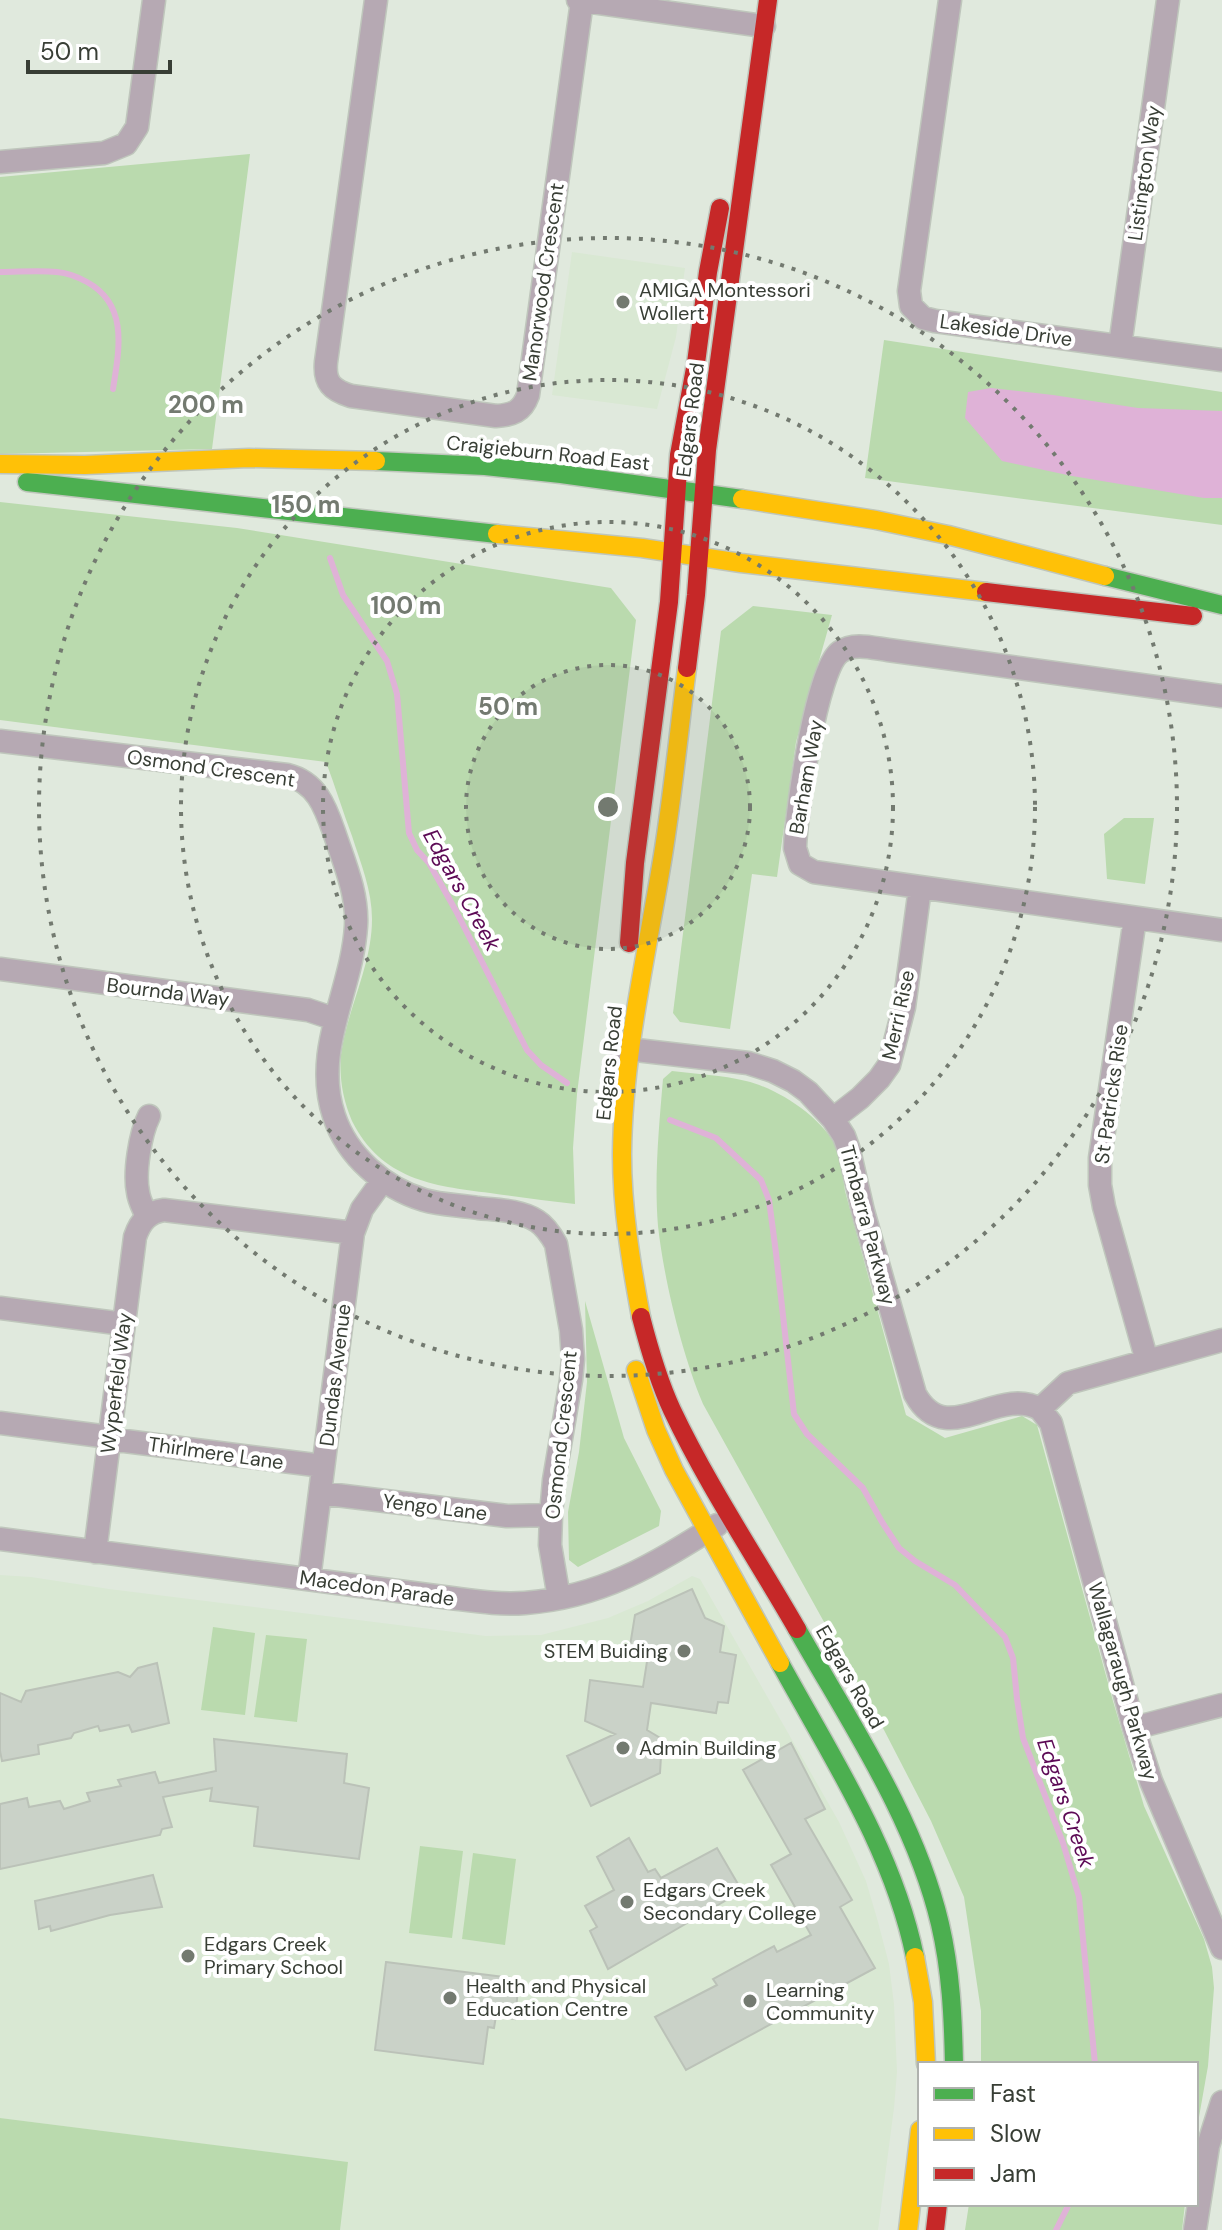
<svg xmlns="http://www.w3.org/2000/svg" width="1222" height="2230" font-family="'DM Sans',sans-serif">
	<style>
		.built { fill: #d9e8d3 }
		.green { fill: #badaae }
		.water { fill: #dfb2d7 }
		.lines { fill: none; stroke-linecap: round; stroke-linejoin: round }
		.stream { stroke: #dfb2d7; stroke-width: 6 }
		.building { fill: #cad2c8; stroke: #bbc2b8; stroke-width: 2 }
		.street-casing { stroke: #bfc6bc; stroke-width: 25 }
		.fast-casing { stroke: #bfc6bc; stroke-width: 21 }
		.slow-casing { stroke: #bfc6bc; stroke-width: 21 }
		.jam-casing { stroke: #bfc6bc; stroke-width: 21 }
		.street { stroke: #b6a9b3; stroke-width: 22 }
		.fast { stroke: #4caf50; stroke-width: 18 }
		.slow { stroke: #ffc107; stroke-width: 18 }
		.jam { stroke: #c62828; stroke-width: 18 }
		.ring { fill: none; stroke: #737a70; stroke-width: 4; stroke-dasharray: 4 8 }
		.poi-dot { fill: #737a70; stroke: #fff; stroke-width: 3 }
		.labels { text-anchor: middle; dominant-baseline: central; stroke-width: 8; stroke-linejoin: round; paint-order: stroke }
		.street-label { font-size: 20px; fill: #383e35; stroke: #fff }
		.poi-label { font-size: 20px; fill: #383e35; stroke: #fff; text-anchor: start }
		.water-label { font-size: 22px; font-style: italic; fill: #5d0b56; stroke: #fff }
		.centre { fill: #737a70; stroke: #fff; stroke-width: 4 }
		.ring-label { font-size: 24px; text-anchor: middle; font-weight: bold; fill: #737a70; stroke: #fff; stroke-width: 8; stroke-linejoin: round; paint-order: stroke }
	</style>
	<rect width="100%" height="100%" fill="#e0e9dd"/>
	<!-- built -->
	<path class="built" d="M572,252L685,268L676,337L657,409L552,395Z
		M0,1575L31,1577L109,1589L486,1636L541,1635L608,1618L648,1601L692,1576L700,1579L839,1822L866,1881L878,1922L889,1964L894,2004L897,2072L894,2108L878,2230H339L347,2162L0,2118Z"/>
	<!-- green -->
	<path class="green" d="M250,154L212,449L0,454V177Z
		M884,340L1222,392V525L865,478Z
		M0,502L237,528L611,588L636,620L577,1094L573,1148L575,1204C546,1201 518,1197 490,1193C432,1186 381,1179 352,1121C343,1100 339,1078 341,1055C347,1009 372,966 372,919C372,890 361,864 352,836C343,812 335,786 326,762L0,720Z
		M753,606L832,615L796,742L777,877L752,874L730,1029L680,1022L673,1013L721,631Z
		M1124,818H1154L1145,884L1107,879L1104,834Z
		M672,1071C696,1074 722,1075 746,1081C777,1088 824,1118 837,1149C842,1162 843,1177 845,1191L906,1415L945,1438L1022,1416L1037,1425L1113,1701L1144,1806L1204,1939L1212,1967L1214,1988L1208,2066L1196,2134V2064H981V2011L964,1897L931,1821L884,1730L703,1404C682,1354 664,1280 658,1226C654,1177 659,1127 663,1079Z
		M585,1301L624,1438L661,1511L659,1526L578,1567L569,1560L568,1512L579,1452L587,1382Z
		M213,1627L255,1633L245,1715L201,1710Z
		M266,1635L307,1639L297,1722L254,1717Z
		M420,1846L463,1851L452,1938L409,1933Z
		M473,1853L516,1859L505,1945L462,1939Z
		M0,2118L348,2162L340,2230H0Z
		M969,2204H1185L1182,2230H965Z"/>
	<!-- water -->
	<path class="water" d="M991,388L1053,395L1138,408L1222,411V498H1204L1072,476L1002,461L965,418L968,392Z"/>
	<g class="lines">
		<!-- stream -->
		<path class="stream" d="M0,272C19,272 38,270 57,272C68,273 78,277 87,282C129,305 119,350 113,389
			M330,558L343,595L387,661L397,694L409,833L417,850L429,863L456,911L527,1050L541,1065L567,1083
			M670,1120L716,1138L761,1180L769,1200L776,1253L794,1414L807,1434L863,1488L882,1522L899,1548L915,1561L955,1585L1005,1637L1013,1658L1017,1699L1023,1738L1063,1843L1079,1897L1095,2064
			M1056,2230L1069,2204"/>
	</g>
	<!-- building -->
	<path class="building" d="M692,1589L705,1618L724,1626L720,1652L736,1655L728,1703L718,1702L716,1713L651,1703L647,1730L662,1739L660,1773L591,1806L567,1756L615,1734L585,1721L590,1680L643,1687L649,1649L630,1646L635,1615Z
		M157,1663L169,1723L132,1732L129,1725L100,1731L98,1726L74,1733L71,1738L38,1745L39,1754L2,1761L0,1751V1693L21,1702L26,1691L118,1672L130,1677L138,1668Z
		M214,1739L347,1754L344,1783L369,1788L359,1859L254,1846L258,1807L210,1801L212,1788L163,1797L172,1827L162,1829L160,1835L0,1869V1804L27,1798L29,1807L60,1801L64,1809L90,1801L87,1793L121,1786L118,1780L155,1772L159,1783L216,1771Z
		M791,1743L825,1809L805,1819L852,1900L840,1907L875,1968L686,2070L655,2017L717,1985L713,1979L774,1946L777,1952L811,1935L771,1865L791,1854L743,1770Z
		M629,1838L648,1872L655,1869L661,1878L717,1848L742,1891L608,1969L590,1931L597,1927L585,1906L614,1890L597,1857Z
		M153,1875L162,1907L110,1915L51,1931L50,1926L39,1929L35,1901Z
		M386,1962L519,1979L515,2019L496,2016L494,2028L488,2027L483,2064L375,2050Z"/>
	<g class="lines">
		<!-- street casing -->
		<g class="street-casing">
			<path id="street" d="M376,0L326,362C324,383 332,390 351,396L496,416C512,415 522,412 528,395L582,1
				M578,0L764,26
				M950,0L909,291L911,306L923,318L935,321L1222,360
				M0,162L104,153L126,144L137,127L154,0
				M1120,346L1168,0
				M1222,696L888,650C873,648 854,642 840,652C816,669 796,815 795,848L800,864L814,872L1222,930
				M0,741L287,775C316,782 325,806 334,832C344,862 358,894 356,926C352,991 312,1050 334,1116C347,1156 384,1188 424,1200C441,1205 460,1205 478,1208C497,1210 520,1210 537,1221C545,1226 551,1235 556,1244L571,1330L573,1359L571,1380L554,1480L551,1515L550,1545L559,1598
				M1135,918L1100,1158V1185L1104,1207L1147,1361
				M0,969L308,1010L335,1019
				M619,1048L748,1063L773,1071L793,1081L808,1092L833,1119L844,1136L849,1150L863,1211L915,1394C946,1451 997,1385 1040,1409L1068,1383L1222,1340
				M833,1119L860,1098L879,1079L889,1065L904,1007L920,888
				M147,1217C144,1209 139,1201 138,1192C134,1173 140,1134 149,1116
				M0,1308L124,1324
				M1040,1409L1051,1423L1134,1728L1151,1781L1222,1948
				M0,1423L109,1437
				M109,1439L323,1466
				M320,1493L507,1516L551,1515
				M0,1539L451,1598C475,1601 500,1605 525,1603C602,1597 653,1565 717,1525
				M95,1552L135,1237C140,1222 148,1212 164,1210L353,1233
				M309,1579L353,1233L362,1209L383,1180
				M1134,1728L1222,1705
				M1195,2230L1208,2146L1222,2102"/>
		</g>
		<!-- fast casing -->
		<g class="fast-casing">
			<path id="fast" d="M376,461L485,466L561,474L742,499
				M27,482L497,534
				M1105,576L1222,605
				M797,1629C850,1723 915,1818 940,1924C951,1971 953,2017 954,2064
				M780,1663C832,1758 893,1850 915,1957"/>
		</g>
		<!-- slow casing -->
		<g class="slow-casing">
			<path id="slow" d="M0,464L85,465L249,458L376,461
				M742,499L876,520L948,535L1105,576
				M497,534L642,548L741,563L986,592
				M641,1317C631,1263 622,1209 622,1154C623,1053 647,954 663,855C673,793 679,730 687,668
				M636,1370L656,1430L674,1470L780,1663
				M915,1957L923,2002L926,2064
				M908,2230L920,2130"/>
		</g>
		<!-- jam casing -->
		<g class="jam-casing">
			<path id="jam" d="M986,592L1193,616
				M687,668L696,595L707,450L768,0
				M629,943L635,863L669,602L679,455L696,363L708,272L720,208
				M641,1317C649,1348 658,1380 672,1410C708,1486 755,1556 797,1629
				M935,2230L938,2204"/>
		</g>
		<!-- street -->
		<use href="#street" class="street"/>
		<!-- fast -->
		<use href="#fast" class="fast"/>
		<!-- slow -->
		<use href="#slow" class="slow"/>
		<!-- jam -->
		<use href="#jam" class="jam"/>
	</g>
	<!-- distance rings -->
	<circle cx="608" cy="807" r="142" fill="#737a70" fill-opacity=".12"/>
	<g class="ring">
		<circle cx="608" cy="807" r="142"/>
		<circle cx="608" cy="807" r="285"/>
		<circle cx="608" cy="807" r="427"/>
		<circle cx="608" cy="807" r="569"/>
	</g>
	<!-- markers -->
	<g class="poi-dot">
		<circle cx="623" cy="302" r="8"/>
		<circle cx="684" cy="1651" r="8"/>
		<circle cx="623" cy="1748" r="8"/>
		<circle cx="627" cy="1902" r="8"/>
		<circle cx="188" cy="1956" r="8"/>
		<circle cx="450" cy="1998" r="8"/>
		<circle cx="750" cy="2001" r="8"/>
	</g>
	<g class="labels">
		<!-- street labels -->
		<g class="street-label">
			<text transform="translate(1144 173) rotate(-82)">Listington Way</text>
			<text transform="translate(543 282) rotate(-82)">Manorwood Crescent</text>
			<text transform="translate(1006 330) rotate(8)">Lakeside Drive</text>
			<text transform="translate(690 420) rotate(-83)">Edgars Road</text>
			<text transform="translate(548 453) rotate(6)">Craigieburn Road East</text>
			<text transform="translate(211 768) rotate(8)">Osmond Crescent</text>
			<text transform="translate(806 777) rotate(-80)">Barham Way</text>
			<text transform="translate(168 992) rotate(7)">Bournda Way</text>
			<text transform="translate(898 1015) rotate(-78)">Merri Rise</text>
			<text transform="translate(609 1063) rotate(-84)">Edgars Road</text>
			<text transform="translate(1111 1094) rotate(-82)">St Patricks Rise</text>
			<text transform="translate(868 1225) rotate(75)">Timbarra Parkway</text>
			<text transform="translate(335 1375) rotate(-83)">Dundas Avenue</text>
			<text transform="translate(116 1383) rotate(-83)">Wyperfeld Way</text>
			<text transform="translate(561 1435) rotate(-84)">Osmond Crescent</text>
			<text transform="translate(216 1453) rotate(8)">Thirlmere Lane</text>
			<text transform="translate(435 1507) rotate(7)">Yengo Lane</text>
			<text transform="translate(377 1588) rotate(8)">Macedon Parade</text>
			<text transform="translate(850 1677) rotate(60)">Edgars Road</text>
			<text transform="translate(1123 1681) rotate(74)">Wallagaraugh Parkway</text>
		</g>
		<!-- poi labels -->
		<g class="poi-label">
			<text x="639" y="290">AMIGA Montessori<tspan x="639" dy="23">Wollert</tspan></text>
			<text x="668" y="1651" text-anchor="end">STEM Buiding</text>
			<text x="639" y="1748">Admin Building</text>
			<text x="643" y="1890">Edgars Creek<tspan x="643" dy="23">Secondary College</tspan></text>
			<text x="204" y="1944">Edgars Creek<tspan x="204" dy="23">Primary School</tspan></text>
			<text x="466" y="1986">Health and Physical<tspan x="466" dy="23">Education Centre</tspan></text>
			<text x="766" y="1990">Learning<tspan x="766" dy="23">Community</tspan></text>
		</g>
		<!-- water labels -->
		<g class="water-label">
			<text transform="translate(462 890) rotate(61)">Edgars Creek</text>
			<text transform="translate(1066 1803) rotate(71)">Edgars Creek</text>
		</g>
	</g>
	<circle cx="608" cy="807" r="12" class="centre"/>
	<g class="ring-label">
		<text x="206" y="413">200 m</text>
		<text x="306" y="513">150 m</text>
		<text x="406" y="614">100 m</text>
		<text x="508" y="715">50 m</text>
	</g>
	<!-- legend -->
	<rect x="918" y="2062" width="280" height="144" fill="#ffffff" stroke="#afb2ae" stroke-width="2"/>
	<rect x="934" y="2088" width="40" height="12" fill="#4caf50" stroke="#afb2ae" stroke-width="2"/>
	<text x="990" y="2102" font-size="24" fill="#383e35">Fast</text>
	<rect x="934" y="2128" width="40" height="12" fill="#ffc107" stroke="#afb2ae" stroke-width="2"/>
	<text x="990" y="2142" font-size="24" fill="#383e35">Slow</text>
	<rect x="934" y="2168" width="40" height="12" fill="#c62828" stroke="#afb2ae" stroke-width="2"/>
	<text x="990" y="2182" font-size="24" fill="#383e35">Jam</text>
	<!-- scale -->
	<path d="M28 60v12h142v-12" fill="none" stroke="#383e35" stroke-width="4"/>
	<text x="40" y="60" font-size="24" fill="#383e35" stroke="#ffffff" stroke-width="6" paint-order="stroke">50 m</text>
</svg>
